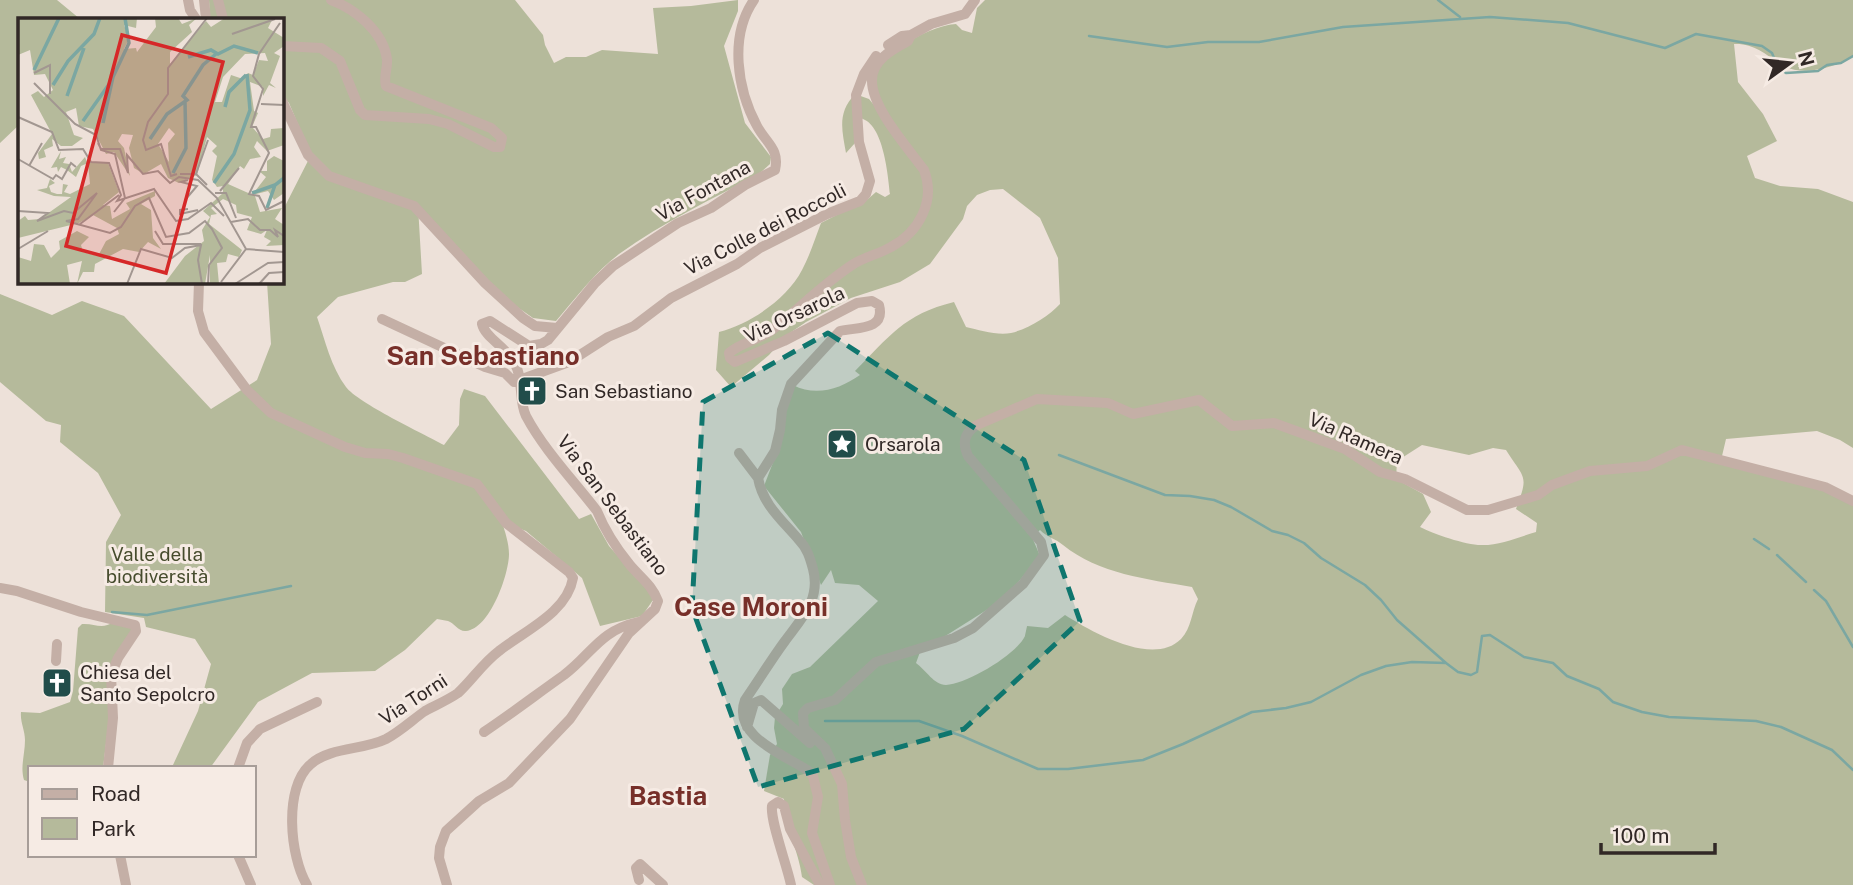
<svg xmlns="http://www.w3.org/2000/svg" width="1853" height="885" font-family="'Public Sans',sans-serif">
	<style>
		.green { fill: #b5ba9b; fill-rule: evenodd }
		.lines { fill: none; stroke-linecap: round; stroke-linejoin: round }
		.stream { stroke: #7ba7a2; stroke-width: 2.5 }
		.minor { stroke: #c4afa6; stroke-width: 10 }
		.marked { fill: #0f766e; fill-opacity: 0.2; stroke: #0f766e; stroke-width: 5; stroke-dasharray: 14 9; stroke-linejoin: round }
		.labels { text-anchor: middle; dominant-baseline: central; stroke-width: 6; stroke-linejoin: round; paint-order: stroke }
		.street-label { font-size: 19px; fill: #312826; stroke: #f6ebe4 }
		.poi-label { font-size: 19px; fill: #312826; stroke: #f6ebe4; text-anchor: start }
		.park-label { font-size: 19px; fill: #464c2d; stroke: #f6ebe4 }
		.district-label { font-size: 26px; font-weight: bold; fill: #772f29; stroke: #f6ebe4 }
		.inset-river { fill: none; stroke: #7ba7a2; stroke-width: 3.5 }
		.inset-road { fill: none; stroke: #a29791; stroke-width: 2 }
		.view { fill: #d62828; fill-opacity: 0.15; stroke: #d62828; stroke-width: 3.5 }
		.inset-edge { fill: none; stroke: #312826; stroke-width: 3.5 }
	</style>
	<rect width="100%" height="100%" fill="#ede1d9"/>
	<!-- green -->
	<path class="green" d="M0,0H57L80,19H19V125L0,143Z
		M209,0H515L543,35L545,45L554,63L566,57H586L602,50L658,54L653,8L691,6L738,0V11L724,46L745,123L771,157L770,164L760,173C713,199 663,222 619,254C595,272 575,299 556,321L533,318L513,304L481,274L418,206L422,274L405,282H393L338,297L317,317C325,340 331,367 346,387C358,403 424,434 444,445L459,425L460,399L464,389L485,396L579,519L591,514L609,546L649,591L653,600L642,616L600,626L582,578L526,531L502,522C505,532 509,543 509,554C509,574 490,629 466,631C459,632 454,623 448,621C444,620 441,620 437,619L405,650L375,671L312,673L258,702L210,768H174L173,765L198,711L211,664L195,639L146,627L144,618L105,612L106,542L121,515L98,473L60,442L61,425L46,421L0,382V294L52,315L82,301L124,316L211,409L257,380L271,344L267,282H282V212L311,155L289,103L282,95V19H210Z
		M985,0H1853V57C1833,67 1805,77 1784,66C1767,56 1755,43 1734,44L1738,82L1763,114L1777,141L1747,156L1755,178L1780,186L1818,189L1853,202V448L1840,440L1817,431L1726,439L1722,456L1853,498V885H814L802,877C799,851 784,825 784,799L764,791L770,755L777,744L774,728L775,717L783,704L782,689L792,674L810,667L878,601L859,585L835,583L831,570L821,585L801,532L764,486L777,452L788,389L793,385C816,397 840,389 860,375L855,371C889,337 904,314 954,302L966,327C979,330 998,336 1011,333C1028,329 1049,316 1060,304L1058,258L1040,218L1003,189L990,190L977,195L967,206L963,219L930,264L900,282L851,298L806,322L787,335L769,355L731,387L716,370L719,332C750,324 787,299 802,270C810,255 815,239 821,223L868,199L876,192L885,197L890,194C888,174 883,119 858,118L855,143L846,153C842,130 837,113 855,94L869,99L879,111C877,102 873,92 873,83C875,55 931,25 956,24L962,30L972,33L977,8ZM1422,445L1469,455L1493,448L1506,450C1525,480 1529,474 1516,509L1537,523L1536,532C1519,537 1500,545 1483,545C1468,546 1434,534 1420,527L1431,512L1423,494L1396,479L1397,461ZM1040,530C1047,537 1056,539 1063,545C1099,574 1147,579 1192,587L1198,599C1191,613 1192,627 1181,639C1153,667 1092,632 1065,615L1048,628L1027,626C1027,627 1025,635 1025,636C1016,655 967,684 946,685C934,685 926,670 916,663L920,652L1004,599L1040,556L1032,537Z
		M114,622L134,628L117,655L103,768H30V782L24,780C20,767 25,754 25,740C25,730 20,722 21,712L40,713L70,702L73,691L78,628L82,624C95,623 101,630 114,622Z"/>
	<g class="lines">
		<!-- stream -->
		<path class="stream" d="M1438,0L1460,17
			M1089,36L1167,47L1208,42H1259L1343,27L1490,17L1568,23L1665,48L1696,34L1762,46L1772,53L1778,68L1786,73L1818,71L1827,65L1841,63L1853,56
			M1059,455L1165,495L1190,496L1214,500L1231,507L1272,531L1288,535L1304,543L1321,558L1365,585L1381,600L1397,620L1446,663L1458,672L1471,675L1477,672L1482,636L1490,635L1524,657L1553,663L1567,676L1599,689L1613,702L1642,712L1669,717L1756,721L1781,727L1832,750L1853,770
			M1754,539L1769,549
			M1777,555L1806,582
			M1814,590L1826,601L1853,647
			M112,612L147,615L291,586
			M825,721H919L962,736L1038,769H1068L1143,760L1183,744L1252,712L1286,708L1311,702L1361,675L1386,666L1412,662L1446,663"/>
		<!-- minor -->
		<path class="minor" d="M188,0L190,10L196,19
			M204,0L206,19
			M218,0L223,19
			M888,45L902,36L911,35L931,24L965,14L975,0
			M282,46L321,48L340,61L360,110L365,115L429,119L448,124L494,147H500L502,138L491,128L386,86C383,77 388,68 387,59C383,31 355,9 331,0
			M282,101L308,155L329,176L414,206L485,283L523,318L535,326L557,328
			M199,282L198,311L204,332L247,390L271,413L345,447L365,453L388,454L403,458L477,484L506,523L569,572L573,578C567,613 524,631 499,651C483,663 472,680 458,693C448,700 436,705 425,711C412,720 401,731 386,739C364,750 330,747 311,764C283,787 290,857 307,885
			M382,319L485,367L505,373L514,382L569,362L608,337L634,326L671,298L737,264L760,248L827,214L860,201L866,194L870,181L859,142L856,95L864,74L876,56
			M739,453L758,478
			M0,588L17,591L81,612L135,625L136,631L118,658L111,675L113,718L108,768
			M56,661L57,644
			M747,727L754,703L761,700L810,743
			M484,732C511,714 537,694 564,675C592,654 599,631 638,622
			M238,768L247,743L260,729L317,702
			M120,855L126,885
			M238,855L251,885
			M639,880L636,868L640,864L663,885
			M447,885L439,858L440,847L446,831L479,801L509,783L570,719L629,633L655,609L658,601C652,585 641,578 630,565C617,549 605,531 597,511C574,481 544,450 526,416C518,399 524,380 515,364C507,347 485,338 482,324L490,321L529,346L541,344L548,340L595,283L613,266L678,223L711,208L745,185L775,170C780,149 766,143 757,126C737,89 729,36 754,0
			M791,885C787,865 770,821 772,806L778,802L784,806L790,829L820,885
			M830,885L812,833L818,797L813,776L807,770C783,754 732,736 745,700C759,680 771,660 785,641C802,618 821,599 813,569C810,558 807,548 799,540C782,520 763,505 758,478L775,451L780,430L782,410L791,384L840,331C856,327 886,331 879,305L872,301L857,303L784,341L735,362L730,358L729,353C741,342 759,340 772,330C799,309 823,284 852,265C864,257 879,254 891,247C919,232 936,201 924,170C908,148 871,107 872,80C872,60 893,49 908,41L911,35
			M862,885L851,857L845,820L842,784L825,748L804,728L803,713L808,708L835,700L876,662L954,638L973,628L1023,584L1044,555L1041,542L968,456C962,443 964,433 977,425L1037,399L1108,403L1133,414L1199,400L1232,426L1274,423L1345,449L1380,472L1405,479L1467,510H1488L1538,495L1552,485L1590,471L1647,466L1682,450L1825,487L1853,501"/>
	</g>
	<!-- marked area -->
	<path class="marked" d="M828,333L1024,460L1080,621L964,729L758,787L692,608L703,402Z"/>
	<!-- icons -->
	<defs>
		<g id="church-square" transform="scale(1.575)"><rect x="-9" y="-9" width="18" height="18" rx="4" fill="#214d4a" stroke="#f6ebe4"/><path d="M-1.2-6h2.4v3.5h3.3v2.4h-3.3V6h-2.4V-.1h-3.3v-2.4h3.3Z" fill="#fff"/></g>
		<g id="sight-square" transform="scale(1.575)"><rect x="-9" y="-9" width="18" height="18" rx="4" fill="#214d4a" stroke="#f6ebe4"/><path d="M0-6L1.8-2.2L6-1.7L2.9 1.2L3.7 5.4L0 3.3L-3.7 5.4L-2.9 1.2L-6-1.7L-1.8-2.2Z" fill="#fff"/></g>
	</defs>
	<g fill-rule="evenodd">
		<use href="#church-square" x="532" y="391"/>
		<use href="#sight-square" x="842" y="444"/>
		<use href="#church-square" x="57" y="683"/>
	</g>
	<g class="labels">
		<!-- street labels -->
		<g class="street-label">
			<text transform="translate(703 190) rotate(-29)">Via Fontana</text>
			<text transform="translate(765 229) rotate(-27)">Via Colle dei Roccoli</text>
			<text transform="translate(794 314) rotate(-25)">Via Orsarola</text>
			<text transform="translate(1356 438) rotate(24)">Via Ramera</text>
			<text transform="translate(613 505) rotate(53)">Via San Sebastiano</text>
			<text transform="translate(413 699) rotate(-33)">Via Torni</text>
		</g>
		<!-- poi labels -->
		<g class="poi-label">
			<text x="555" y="391">San Sebastiano</text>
			<text x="865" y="444">Orsarola</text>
			<text x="80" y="672">Chiesa del<tspan x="80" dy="22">Santo Sepolcro</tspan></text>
		</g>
		<!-- park labels -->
		<g class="park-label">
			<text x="157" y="554">Valle della<tspan x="157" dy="22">biodiversità</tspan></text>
		</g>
		<!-- district labels -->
		<g class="district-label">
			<text x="483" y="355">San Sebastiano</text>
			<text x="751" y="606">Case Moroni</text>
			<text x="668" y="795">Bastia</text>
		</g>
	</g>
	<!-- overview -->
	<g transform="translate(18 18)">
		<rect width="266" height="266" fill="#ede1d9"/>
		<path d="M0,0H119L118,10L106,7L111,21L106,31L118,30L119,34L138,9L137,0H160L164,6L179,0L171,7L174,14L152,34V46L188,3L193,9L207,0H255L250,10L266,20V28L256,35L262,38L252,65L258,70L251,67L245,78V69L232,64L236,93L240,95L234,109L245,121L252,119L253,111L266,110V127L249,133L239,123L236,129L243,139L232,141L226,151L222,148L210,166L237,178L242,194L264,190L257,201L266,207V227L248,228L253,223L246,219L249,212L243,216L229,212L234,199L219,195L218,187L205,181L193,190L199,196L193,197L191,206L224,232L221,239L210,236L208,244L199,245L201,266H192V237L187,266H146L167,238L186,223L184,212L192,199L185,193L205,175V168L199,169L194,162L199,138L194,133L199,128L189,119L179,157L161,165L150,160L143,146L126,156L116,150L111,130L115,117L104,116L100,123L106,130L112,158L96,134L88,136L75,111L61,108L58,90L48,94L56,117L65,120L54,128H43L34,121L35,128L26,132L28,139L21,141L20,135L34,116L13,77L20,73L26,79L35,72L27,56L16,57L12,32L0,37ZM227,36L247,35L250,43L241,42L235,57L230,55L225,61L213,57L204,84H197L205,59ZM151,110L157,116L150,125L151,144L140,126ZM43,133L41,141L48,139L45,145L51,146L54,154L67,139L69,144L90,145L101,174L85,187L92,188L94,201L112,191L108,185L137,173V178L123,186L133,192L135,220L143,231L130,224L121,234L105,231L77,246L76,254H65L59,266L64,243L49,247L52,266H0V239L13,243L16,226L26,227L33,240L42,231L41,223L59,213L71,219L63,227L65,234L80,238L88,223L101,216L99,210L75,197L61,205L0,220V203L7,198L10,202L22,201L53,179L36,178L19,172L29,170L32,161L37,165L31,168L33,174L39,176H44L45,166L50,167L46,174L52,176L72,166L70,145L63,148L58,159L49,152L43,149L40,154L39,149L33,150ZM256,138L266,143V175L256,182L250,173L234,177L248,159L241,153H249V143Z" fill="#b5ba9b" fill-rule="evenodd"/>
		<path class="inset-river" d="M170,39L193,32L200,36L216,28L240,35M16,52L41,0M35,67L50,43L76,16L82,0M49,78L66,30M207,89L211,74L228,57M65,103L94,62M85,105L95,59L111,25L107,0M132,121L149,96L169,82L165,78L185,47L198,36M155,155L168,130L167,84M196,165L216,136L232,92L229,56M234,175L257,167M249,190L257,167L266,160"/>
		<path class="inset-road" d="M262,5L241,36L235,58L245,71L233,109H238L251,135L231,176L241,178L248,192L266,183M214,16L257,1M16,55L32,47V76M16,65L57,106L78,117L83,132L97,136L107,180L96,194M243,86L266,87M0,99L34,114L41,132L65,131L73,144L91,145L103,177L99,183L136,171L158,203L170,201L193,185L206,198M80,125L83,131H102L110,155L109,137L125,156L140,153L152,165L161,159L180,162L199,180L228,231M0,141L35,161L38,157L44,161L53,145L58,149M11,148L24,125M159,156L153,158L143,126L128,132L125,122L130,104L150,76V50L189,0M162,156H178L189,167M178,156L190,122M202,173L221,150M197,175H208L218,200M167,182L179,168L163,164L170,162M170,191L162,192V196L180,192M0,193L30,195L19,203L46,193L55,195L79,175L60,201L48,203L92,215L103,209L117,188L131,180L148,219L171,215L187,203L194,211L204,230L191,247L190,266M213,204L230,201L242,212H252L260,219L257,212L266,218M62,206L101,177M137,213L145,226H183M0,231L30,213M228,231L266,234M203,264L228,231M109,266L123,231L154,240L167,230L183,227L180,242L184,266M217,266L250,245L266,244M241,266L251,255L266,254"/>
		<path class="view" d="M104,17L205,44L148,255L48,228Z"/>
		<rect width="266" height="266" class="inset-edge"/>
	</g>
	<!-- legend -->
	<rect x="28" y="766" width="228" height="91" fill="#f6ebe4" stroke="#a79d98" stroke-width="2"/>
	<rect x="42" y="789" width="35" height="10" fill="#c4afa6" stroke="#a79d98" stroke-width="2"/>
	<text x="91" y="801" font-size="21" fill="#312826">Road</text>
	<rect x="42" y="818" width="35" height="21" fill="#b5ba9b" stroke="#a79d98" stroke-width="2"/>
	<text x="91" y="836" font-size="21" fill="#312826">Park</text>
	<!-- north arrow -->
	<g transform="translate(1790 63) rotate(75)" stroke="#f6ebe4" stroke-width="5" paint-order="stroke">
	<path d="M0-5L12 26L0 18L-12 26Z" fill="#312826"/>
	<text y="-10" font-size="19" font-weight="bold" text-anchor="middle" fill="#312826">N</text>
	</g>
	<!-- scale -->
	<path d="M1601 843v10h114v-10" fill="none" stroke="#312826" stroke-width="3.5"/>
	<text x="1612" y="843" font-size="21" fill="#312826" stroke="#f6ebe4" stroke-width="5" paint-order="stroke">100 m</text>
</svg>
